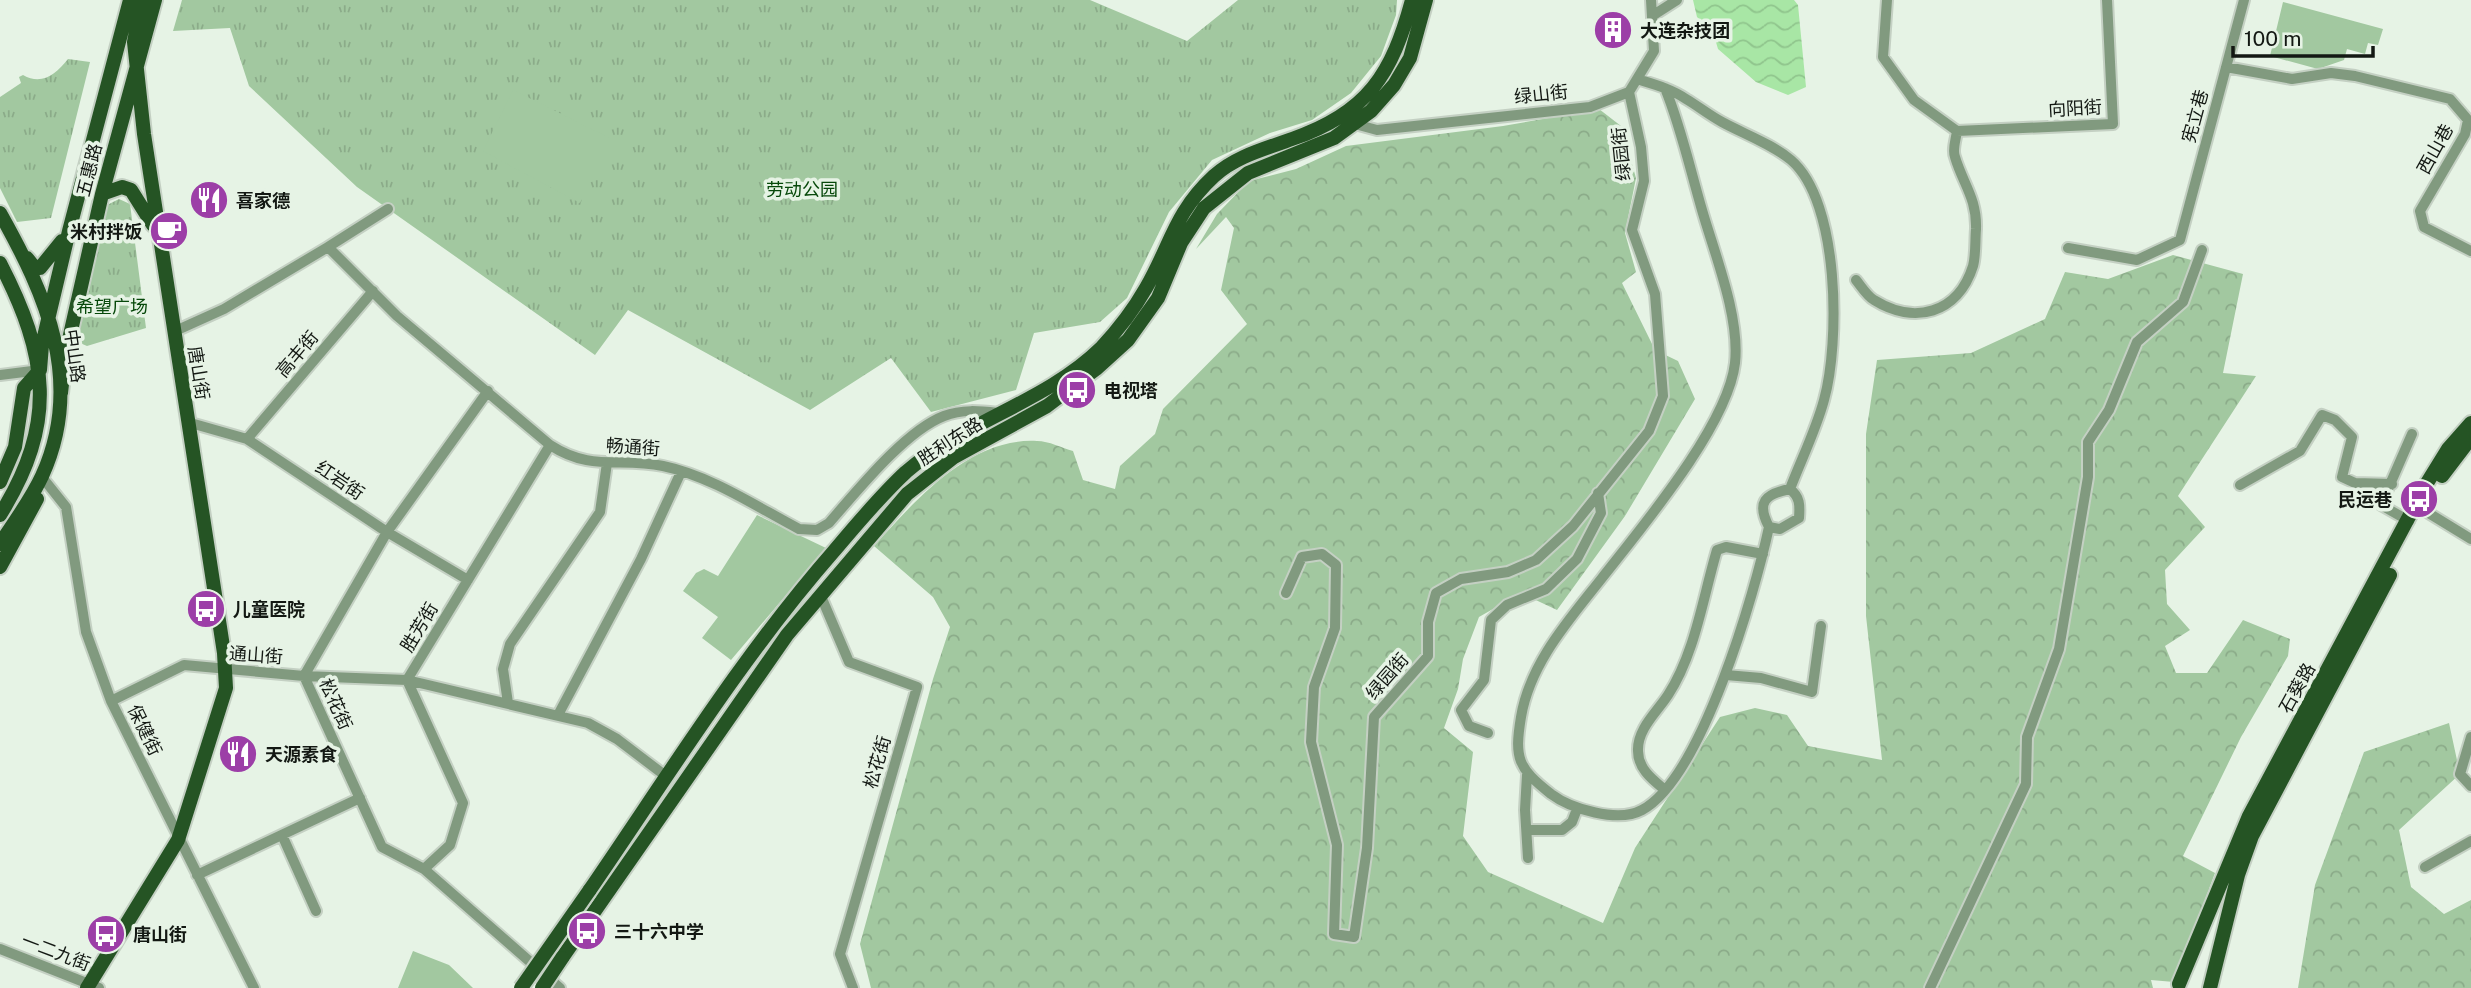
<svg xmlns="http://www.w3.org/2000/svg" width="2471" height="988" font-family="'Public Sans','Noto Sans SC',sans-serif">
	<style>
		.grass { fill: url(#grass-tufts) }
		.forest { fill: url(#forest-crowns) }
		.garden { fill: #a2c8a0 }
		.water { fill: url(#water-waves) }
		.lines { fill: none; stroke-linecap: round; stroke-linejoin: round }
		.minor-casing { stroke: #c4d0c3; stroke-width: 14 }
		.major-casing { stroke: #c4d0c3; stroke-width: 18 }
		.minor { stroke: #819a7f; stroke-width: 10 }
		.major { stroke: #255424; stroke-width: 14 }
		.major-bridge-casing { stroke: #c4d0c3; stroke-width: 18; stroke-linecap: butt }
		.major-bridge { stroke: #255424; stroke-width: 14 }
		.labels { text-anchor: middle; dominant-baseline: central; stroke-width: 7; stroke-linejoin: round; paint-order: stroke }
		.poi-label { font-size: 18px; font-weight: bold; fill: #131813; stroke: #e6f3e5; text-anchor: start }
		.street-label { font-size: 18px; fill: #131813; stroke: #e6f3e5 }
		.park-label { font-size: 18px; fill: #06480a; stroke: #e6f3e5 }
	</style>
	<defs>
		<pattern id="grass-tufts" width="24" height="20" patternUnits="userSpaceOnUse" patternTransform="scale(1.75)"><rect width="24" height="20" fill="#a2c8a0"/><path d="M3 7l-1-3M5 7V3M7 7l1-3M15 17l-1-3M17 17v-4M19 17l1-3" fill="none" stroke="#8bab89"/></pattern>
		<pattern id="forest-crowns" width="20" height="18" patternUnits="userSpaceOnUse" patternTransform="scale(1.75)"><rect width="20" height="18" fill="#a2c8a0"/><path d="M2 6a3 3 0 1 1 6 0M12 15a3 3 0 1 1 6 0" fill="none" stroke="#8bab89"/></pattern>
		<pattern id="water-waves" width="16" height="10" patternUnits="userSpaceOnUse" patternTransform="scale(1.75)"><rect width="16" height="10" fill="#a8e6a5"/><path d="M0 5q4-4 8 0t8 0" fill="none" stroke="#90c58d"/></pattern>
	</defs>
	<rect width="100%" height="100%" fill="#e6f3e5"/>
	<!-- grass -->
	<path class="grass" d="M182,0H1090L1187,41L1238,0H1397L1396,15L1381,56L1351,93L1312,120L1270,133L1212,160L1169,212L1127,298L1100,322L1034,333L1016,390L931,412L891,358L810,410L628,310L595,355L357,187L249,86L230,28L173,31Z
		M68,59L90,62L51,218L17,222L0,188V97L21,83L19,77L23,75C42,86 56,74 68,59Z
		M119,199L130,204L146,328L87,346L80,343L76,332L105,206Z"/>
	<!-- forest -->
	<path class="forest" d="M1599,109L1621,126L1636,178L1625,233L1636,272L1622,283L1655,350L1678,361L1695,399L1625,516L1557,610L1521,593L1479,617L1463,659L1458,689L1444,728L1473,752L1463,836L1488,872L1603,923L1635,848L1720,717L1755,708L1787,715L1808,746L1882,760L1866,616V434L1877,360L1971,353L2045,319L2065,272L2108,279L2173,255L2243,274L2223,373L2256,376L2178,496L2205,527L2165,570L2167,604L2190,630L2165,646L2176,673H2207L2243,620L2290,639L2288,656L2241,737L2183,856L2215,873L2174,982L2151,980L2153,988H871L860,944L933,679L950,627L933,597L874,546C915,501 969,437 1037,441C1049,441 1062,448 1073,451L1083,480L1115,489L1120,466L1155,434L1163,409L1247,324L1221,290L1234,228L1226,217L1196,249L1217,214L1249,181L1296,169L1346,146L1503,126Z
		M2449,723L2460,774L2399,830L2411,887L2444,914L2471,900V988H2298L2315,885L2364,752Z"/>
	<!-- garden -->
	<path class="garden" d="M2283,2L2383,29L2378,45L2368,43L2365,54L2347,49L2344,60L2318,69L2270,56Z
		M513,90L612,139L580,203L483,151Z
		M757,515L826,548L731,660L702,638L718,617L683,591L696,573L704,569L718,576Z
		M413,951L449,965L473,988H398Z"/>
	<!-- water -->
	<path class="water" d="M1693,0H1794L1798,5L1806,87L1788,95L1756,82L1718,49L1713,32L1697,17Z"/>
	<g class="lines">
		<!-- minor casing -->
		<g class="minor-casing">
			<path id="minor" d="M1652,16L1677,0
				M2226,67L2292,79L2331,73L2355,76L2450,99L2468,120L2465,134L2420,211L2424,227L2471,251
				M1637,79C1653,84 1672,89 1686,99C1698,106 1709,115 1722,122C1744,134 1772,144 1791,160C1840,202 1840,343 1824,400C1816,430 1801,460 1790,489
				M1665,88C1681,127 1690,169 1702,210C1715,255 1740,317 1735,363C1728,425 1642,527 1602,578C1569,620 1530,663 1521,717C1514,759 1518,768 1551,794C1571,809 1618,823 1642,810C1702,778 1755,592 1769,527C1756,502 1765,494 1790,489C1800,497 1800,505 1799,518L1780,529L1769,527
				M1355,124L1377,130L1590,107L1629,92L1654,51L1651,0
				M1957,131L2113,124L2107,0
				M328,247L388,209
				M2068,248L2137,260L2180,240L2244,0
				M1856,280C1861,286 1867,296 1874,300C1914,325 1958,314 1973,266C1976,255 1975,240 1976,229C1977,198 1963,184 1955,157C1952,150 1956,139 1957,131L1914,100L1883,57L1887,0
				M173,332L224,309L328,247L397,316L550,445C592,472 619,457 663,466C711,476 757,507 799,529L817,530L829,523C857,491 905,431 944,416C962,409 980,411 998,413
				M0,375L40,370
				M488,391L387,532L304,676L382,847L424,869L560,988
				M187,422L247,439L387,532L468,580
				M247,439L373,291
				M42,477L66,507L86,632L111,701L254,988
				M2240,485L2300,451L2322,415L2335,420L2352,437L2342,477L2355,483L2392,484
				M2417,506L2471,539
				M2409,521L2381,505L2412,434
				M1286,593L1302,557L1322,554L1336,565L1335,628L1314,687L1311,742L1337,845L1334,934L1354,937L1367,848L1374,717L1428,656V622L1436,593L1461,579L1508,572L1536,560L1573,526L1649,431L1663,396L1655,294L1632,230L1644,181L1641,147L1629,92
				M820,594L849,662L917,687L840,954L853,988
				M1726,675L1761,678L1812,692L1821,626
				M111,701L184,665L304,676L407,680L588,723L617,739L667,777
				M508,703L503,669L510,644L600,512L607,463
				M558,715L641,559L681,472
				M1488,733L1469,726L1461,710L1484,680L1491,620L1507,605L1546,589L1577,559L1601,513L1598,493
				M2471,737L2460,774L2471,786
				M1527,775L1525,810L1528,858
				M1665,790C1653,780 1638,769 1638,751C1637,729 1657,712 1668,695C1695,654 1703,597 1717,550L1726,547L1763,554
				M1528,830H1562L1572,822L1577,809
				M282,835L316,911
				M2425,867L2471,841
				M424,869L450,845L463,803L407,680L550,445
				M197,875L360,798
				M0,949L99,988
				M1930,988L2026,784L2027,737L2059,649L2088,477V442L2109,410L2137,342L2183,302L2202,250"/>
		</g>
		<!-- major casing -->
		<g class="major-casing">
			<path id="major" d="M102,194L122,187L131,190L153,225
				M0,213C46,295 85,382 42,476C31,500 14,522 0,544
				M27,258L35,268H40L62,241
				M0,263C48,356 58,422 0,515
				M40,370L42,345L69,231L130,0
				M61,393L65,357L102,194L155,0
				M2442,476L2471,438
				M0,482L15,447L24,388L40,370
				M0,567L37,499
				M589,891C668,776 742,656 834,551C857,524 880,496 906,472C965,421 1046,402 1101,348C1118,330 1134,309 1146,288C1171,245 1174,213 1214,176C1236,156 1265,149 1292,139C1368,113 1392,74 1412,0
				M562,958L787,635L907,494L954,457L1047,406L1096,369L1128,340L1158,298L1181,243L1204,208L1248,173L1334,138L1371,111L1394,85L1410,58L1426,0
				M2179,984L2249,816L2427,483L2448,449L2471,423
				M87,988L178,840L226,688L224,653L144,134L134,42L142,0
				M2210,988L2238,875L2252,836L2390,575"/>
		</g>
		<!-- minor -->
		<use href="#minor" class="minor"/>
		<!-- major -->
		<use href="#major" class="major"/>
		<!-- major-bridge casing -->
		<g class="major-bridge-casing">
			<path id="major-bridge" d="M521,988L589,891
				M542,988L562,958"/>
		</g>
		<!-- major-bridge -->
		<use href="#major-bridge" class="major-bridge"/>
	</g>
	<!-- icons -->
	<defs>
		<g id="building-disc" transform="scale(2.0125)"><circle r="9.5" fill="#9c3ea7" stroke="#e6f3e5"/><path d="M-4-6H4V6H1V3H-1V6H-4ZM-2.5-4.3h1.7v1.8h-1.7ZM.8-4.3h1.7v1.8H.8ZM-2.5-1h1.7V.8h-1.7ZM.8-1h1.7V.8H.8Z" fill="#fff"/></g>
		<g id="restaurant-disc" transform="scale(2.0125)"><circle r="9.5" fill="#9c3ea7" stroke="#e6f3e5"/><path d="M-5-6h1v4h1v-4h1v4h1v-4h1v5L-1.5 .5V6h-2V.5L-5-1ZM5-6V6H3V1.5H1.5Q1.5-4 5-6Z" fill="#fff"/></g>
		<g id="cafe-disc" transform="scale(2.0125)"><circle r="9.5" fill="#9c3ea7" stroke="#e6f3e5"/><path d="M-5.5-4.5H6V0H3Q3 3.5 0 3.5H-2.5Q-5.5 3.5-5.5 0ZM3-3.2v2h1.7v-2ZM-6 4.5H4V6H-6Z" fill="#fff"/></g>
		<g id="bus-disc" transform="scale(2.0125)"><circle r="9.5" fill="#9c3ea7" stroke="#e6f3e5"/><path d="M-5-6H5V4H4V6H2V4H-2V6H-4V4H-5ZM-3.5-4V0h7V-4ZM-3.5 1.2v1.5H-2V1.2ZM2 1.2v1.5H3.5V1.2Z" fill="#fff"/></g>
	</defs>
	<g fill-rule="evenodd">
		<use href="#building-disc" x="1613" y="30"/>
		<use href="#restaurant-disc" x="209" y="200"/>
		<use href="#cafe-disc" x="169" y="231"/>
		<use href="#bus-disc" x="1077" y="390"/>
		<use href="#bus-disc" x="2419" y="499"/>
		<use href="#bus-disc" x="206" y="609"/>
		<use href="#restaurant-disc" x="238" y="754"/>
		<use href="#bus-disc" x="587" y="931"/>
		<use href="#bus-disc" x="106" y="934"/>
	</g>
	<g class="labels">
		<!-- poi labels -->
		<g class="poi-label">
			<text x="1640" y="30">大连杂技团</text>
			<text x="236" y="200">喜家德</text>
			<text x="142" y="231" text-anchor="end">米村拌饭</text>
			<text x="1104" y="390">电视塔</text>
			<text x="2392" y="499" text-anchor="end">民运巷</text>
			<text x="233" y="609">儿童医院</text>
			<text x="265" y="754">天源素食</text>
			<text x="614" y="931">三十六中学</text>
			<text x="133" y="934">唐山街</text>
		</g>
		<!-- street labels -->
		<g class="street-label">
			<text transform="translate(1541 94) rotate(-6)">绿山街</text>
			<text transform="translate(2075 108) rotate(-3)">向阳街</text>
			<text transform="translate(2195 116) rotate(-75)">宪立巷</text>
			<text transform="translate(2435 149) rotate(-61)">西山巷</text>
			<text transform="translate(1621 154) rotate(-96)">绿园街</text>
			<text transform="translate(89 170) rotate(-76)">五惠路</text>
			<text transform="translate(297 354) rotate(-50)">高丰街</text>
			<text transform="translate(75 356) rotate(82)">中山路</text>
			<text transform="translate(199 373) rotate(81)">唐山街</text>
			<text transform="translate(950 441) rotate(-33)">胜利东路</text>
			<text transform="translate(633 447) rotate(4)">畅通街</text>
			<text transform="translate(340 480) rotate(34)">红岩街</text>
			<text transform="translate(419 627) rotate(-59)">胜芳街</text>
			<text transform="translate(256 655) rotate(4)">通山街</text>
			<text transform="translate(1387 676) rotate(-49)">绿园街</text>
			<text transform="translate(2297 688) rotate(-61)">石葵路</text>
			<text transform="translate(336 704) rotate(66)">松花街</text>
			<text transform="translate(145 730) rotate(64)">保健街</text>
			<text transform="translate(877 762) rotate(-74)">松花街</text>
			<text transform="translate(56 952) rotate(21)">一二九街</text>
		</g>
		<!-- park labels -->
		<g class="park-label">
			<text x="802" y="189">劳动公园</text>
			<text x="112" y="306">希望广场</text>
		</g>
	</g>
	<!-- scale -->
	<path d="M2233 46v10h140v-10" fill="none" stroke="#131813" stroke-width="3.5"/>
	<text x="2244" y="46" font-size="21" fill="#131813" stroke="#e6f3e5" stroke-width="5" paint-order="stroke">100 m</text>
</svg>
